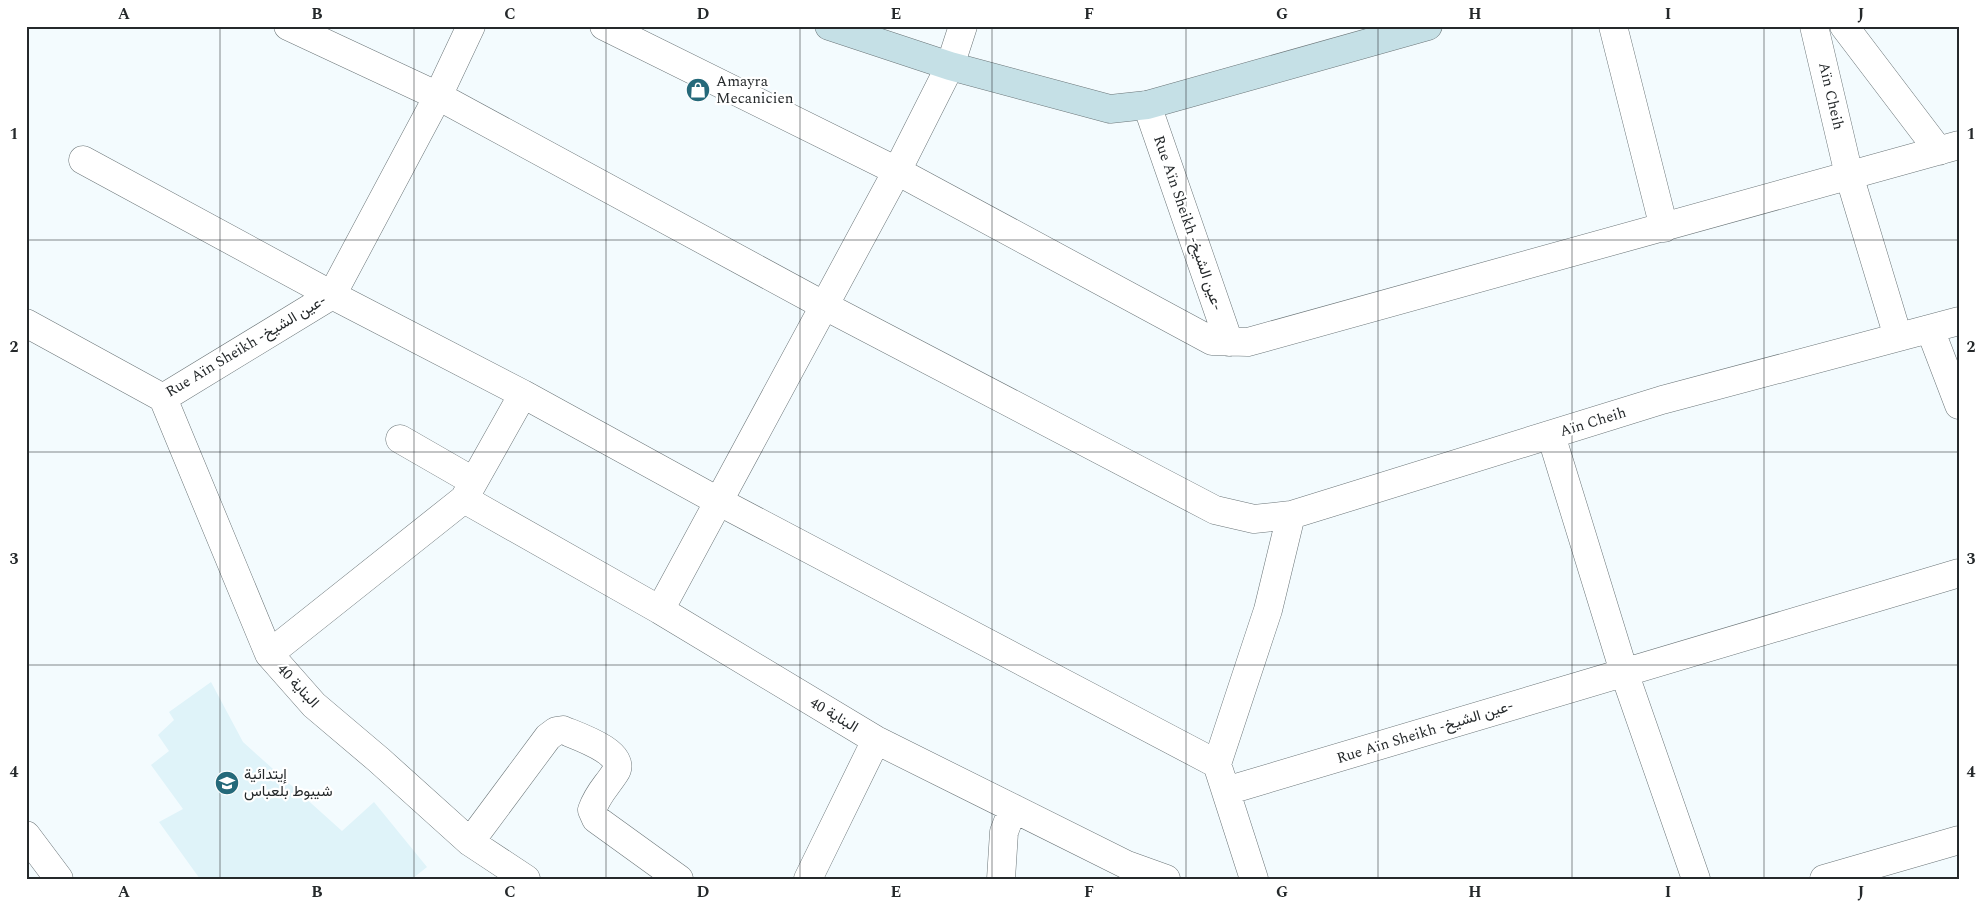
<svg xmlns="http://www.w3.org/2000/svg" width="1985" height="905" font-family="Spectral,Vazirmatn,serif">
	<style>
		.built { fill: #dff3f9 }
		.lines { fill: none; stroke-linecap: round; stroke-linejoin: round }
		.street-casing { stroke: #6b7578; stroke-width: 29 }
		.secondary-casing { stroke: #6b7578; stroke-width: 29 }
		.street { stroke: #fff; stroke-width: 28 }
		.secondary { stroke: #c5e0e6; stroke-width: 28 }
		.grid { fill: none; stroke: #25292b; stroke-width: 1; stroke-opacity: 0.55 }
		.labels { text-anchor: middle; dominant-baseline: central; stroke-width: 4.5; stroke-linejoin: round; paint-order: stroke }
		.poi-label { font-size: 15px; fill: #25292b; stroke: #fff; text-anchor: start }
		.street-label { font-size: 15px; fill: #25292b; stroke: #fff }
		.neatline { fill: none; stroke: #25292b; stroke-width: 2 }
		.grid-label { font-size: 16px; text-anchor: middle; font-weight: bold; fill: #25292b }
	</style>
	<rect width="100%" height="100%" fill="#f3fbfe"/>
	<!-- built -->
	<path class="built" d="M211,682L243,742L342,831L374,802L427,867L412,879H200L159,822L183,809L151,765L169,751L158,735L174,720L169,712Z"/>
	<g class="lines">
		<!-- street casing -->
		<g class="street-casing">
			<path id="street" d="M288,26L438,96L825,306L1215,510L1254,519L1291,515L1662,400L1959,321
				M604,26L897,171L1212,341L1248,342L1959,145
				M1613,26L1664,228
				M1814,26L1849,175L1898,337
				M1844,26L1939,151
				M1147,105L1229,342
				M83,160L332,295L523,394L718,501L1217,764
				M26,323L163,398
				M1930,329L1959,405
				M163,398L269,654L314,705L379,760L470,842L526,879
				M163,398L332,295L438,96L471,26
				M1551,435L1624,672L1696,879
				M400,439L473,481
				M464,499L660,610L876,740L1127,865L1166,879
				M660,610L897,171L950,66L963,26
				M269,654L464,499L523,394
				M1226,791L1959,573
				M26,835L59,879
				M470,842L548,737L556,731L563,730C577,736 629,753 615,773C606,787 598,793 592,810L596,819L679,879
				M808,879L876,740
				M1001,879L1004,832L1013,808
				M1254,879L1217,764L1268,610L1291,515
				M1824,879L1959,840"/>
		</g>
		<!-- secondary casing -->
		<g class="secondary-casing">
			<path id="secondary" d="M829,26L950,66L1110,109L1147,105L1428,26"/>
		</g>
		<!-- street -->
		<use href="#street" class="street"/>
		<!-- secondary -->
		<use href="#secondary" class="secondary"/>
	</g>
	<!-- grid -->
	<path class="grid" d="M220,26V879M414,26V879M606,26V879M800,26V879M992,26V879M1186,26V879M1378,26V879M1572,26V879M1764,26V879M26,240H1959M26,452H1959M26,665H1959"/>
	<!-- icons -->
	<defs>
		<g id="shop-disc" transform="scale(1.25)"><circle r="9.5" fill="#25697a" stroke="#fff"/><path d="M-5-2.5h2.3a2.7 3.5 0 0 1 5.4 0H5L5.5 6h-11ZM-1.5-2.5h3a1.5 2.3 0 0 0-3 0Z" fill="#fff"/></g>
		<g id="school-disc" transform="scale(1.25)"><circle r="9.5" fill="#25697a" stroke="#fff"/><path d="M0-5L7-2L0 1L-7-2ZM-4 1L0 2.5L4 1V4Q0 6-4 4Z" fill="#fff"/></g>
	</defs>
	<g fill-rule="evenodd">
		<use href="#shop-disc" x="698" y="90"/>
		<use href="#school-disc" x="227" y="783"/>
	</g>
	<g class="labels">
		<!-- poi labels -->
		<g class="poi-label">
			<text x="716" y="81">Amayra<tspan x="716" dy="17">Mecanicien</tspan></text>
			<text x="244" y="774">إيتدائية<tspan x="244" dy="17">شيبوط بلعباس</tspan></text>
		</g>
		<!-- street labels -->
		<g class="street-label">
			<text transform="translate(1831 96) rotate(77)">Aïn Cheih</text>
			<text transform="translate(1188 223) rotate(71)">Rue Aïn Sheikh -عين الشيخ-</text>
			<text transform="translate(246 346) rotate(-31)">Rue Aïn Sheikh -عين الشيخ-</text>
			<text transform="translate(1593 422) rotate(-17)">Aïn Cheih</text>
			<text transform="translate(298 686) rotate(47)">البناية 40</text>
			<text transform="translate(834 715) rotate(31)">البناية 40</text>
			<text transform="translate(1425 732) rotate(-17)">Rue Aïn Sheikh -عين الشيخ-</text>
		</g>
	</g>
	<!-- border -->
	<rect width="1985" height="905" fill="none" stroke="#ffffff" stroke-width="55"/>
	<rect x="28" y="28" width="1930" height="850" class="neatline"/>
	<g class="grid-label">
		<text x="124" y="19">A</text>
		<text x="317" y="19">B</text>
		<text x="510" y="19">C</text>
		<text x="703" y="19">D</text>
		<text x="896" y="19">E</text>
		<text x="1089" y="19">F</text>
		<text x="1282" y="19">G</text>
		<text x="1475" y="19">H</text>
		<text x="1668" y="19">I</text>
		<text x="1861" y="19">J</text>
		<text x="14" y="139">1</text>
		<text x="1971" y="139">1</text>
		<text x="14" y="352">2</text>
		<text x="1971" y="352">2</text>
		<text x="14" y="564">3</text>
		<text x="1971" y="564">3</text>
		<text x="14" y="777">4</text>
		<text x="1971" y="777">4</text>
		<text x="124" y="897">A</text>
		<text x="317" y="897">B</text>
		<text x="510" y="897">C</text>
		<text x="703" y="897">D</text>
		<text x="896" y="897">E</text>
		<text x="1089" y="897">F</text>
		<text x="1282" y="897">G</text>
		<text x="1475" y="897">H</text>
		<text x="1668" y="897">I</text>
		<text x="1861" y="897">J</text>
	</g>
</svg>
